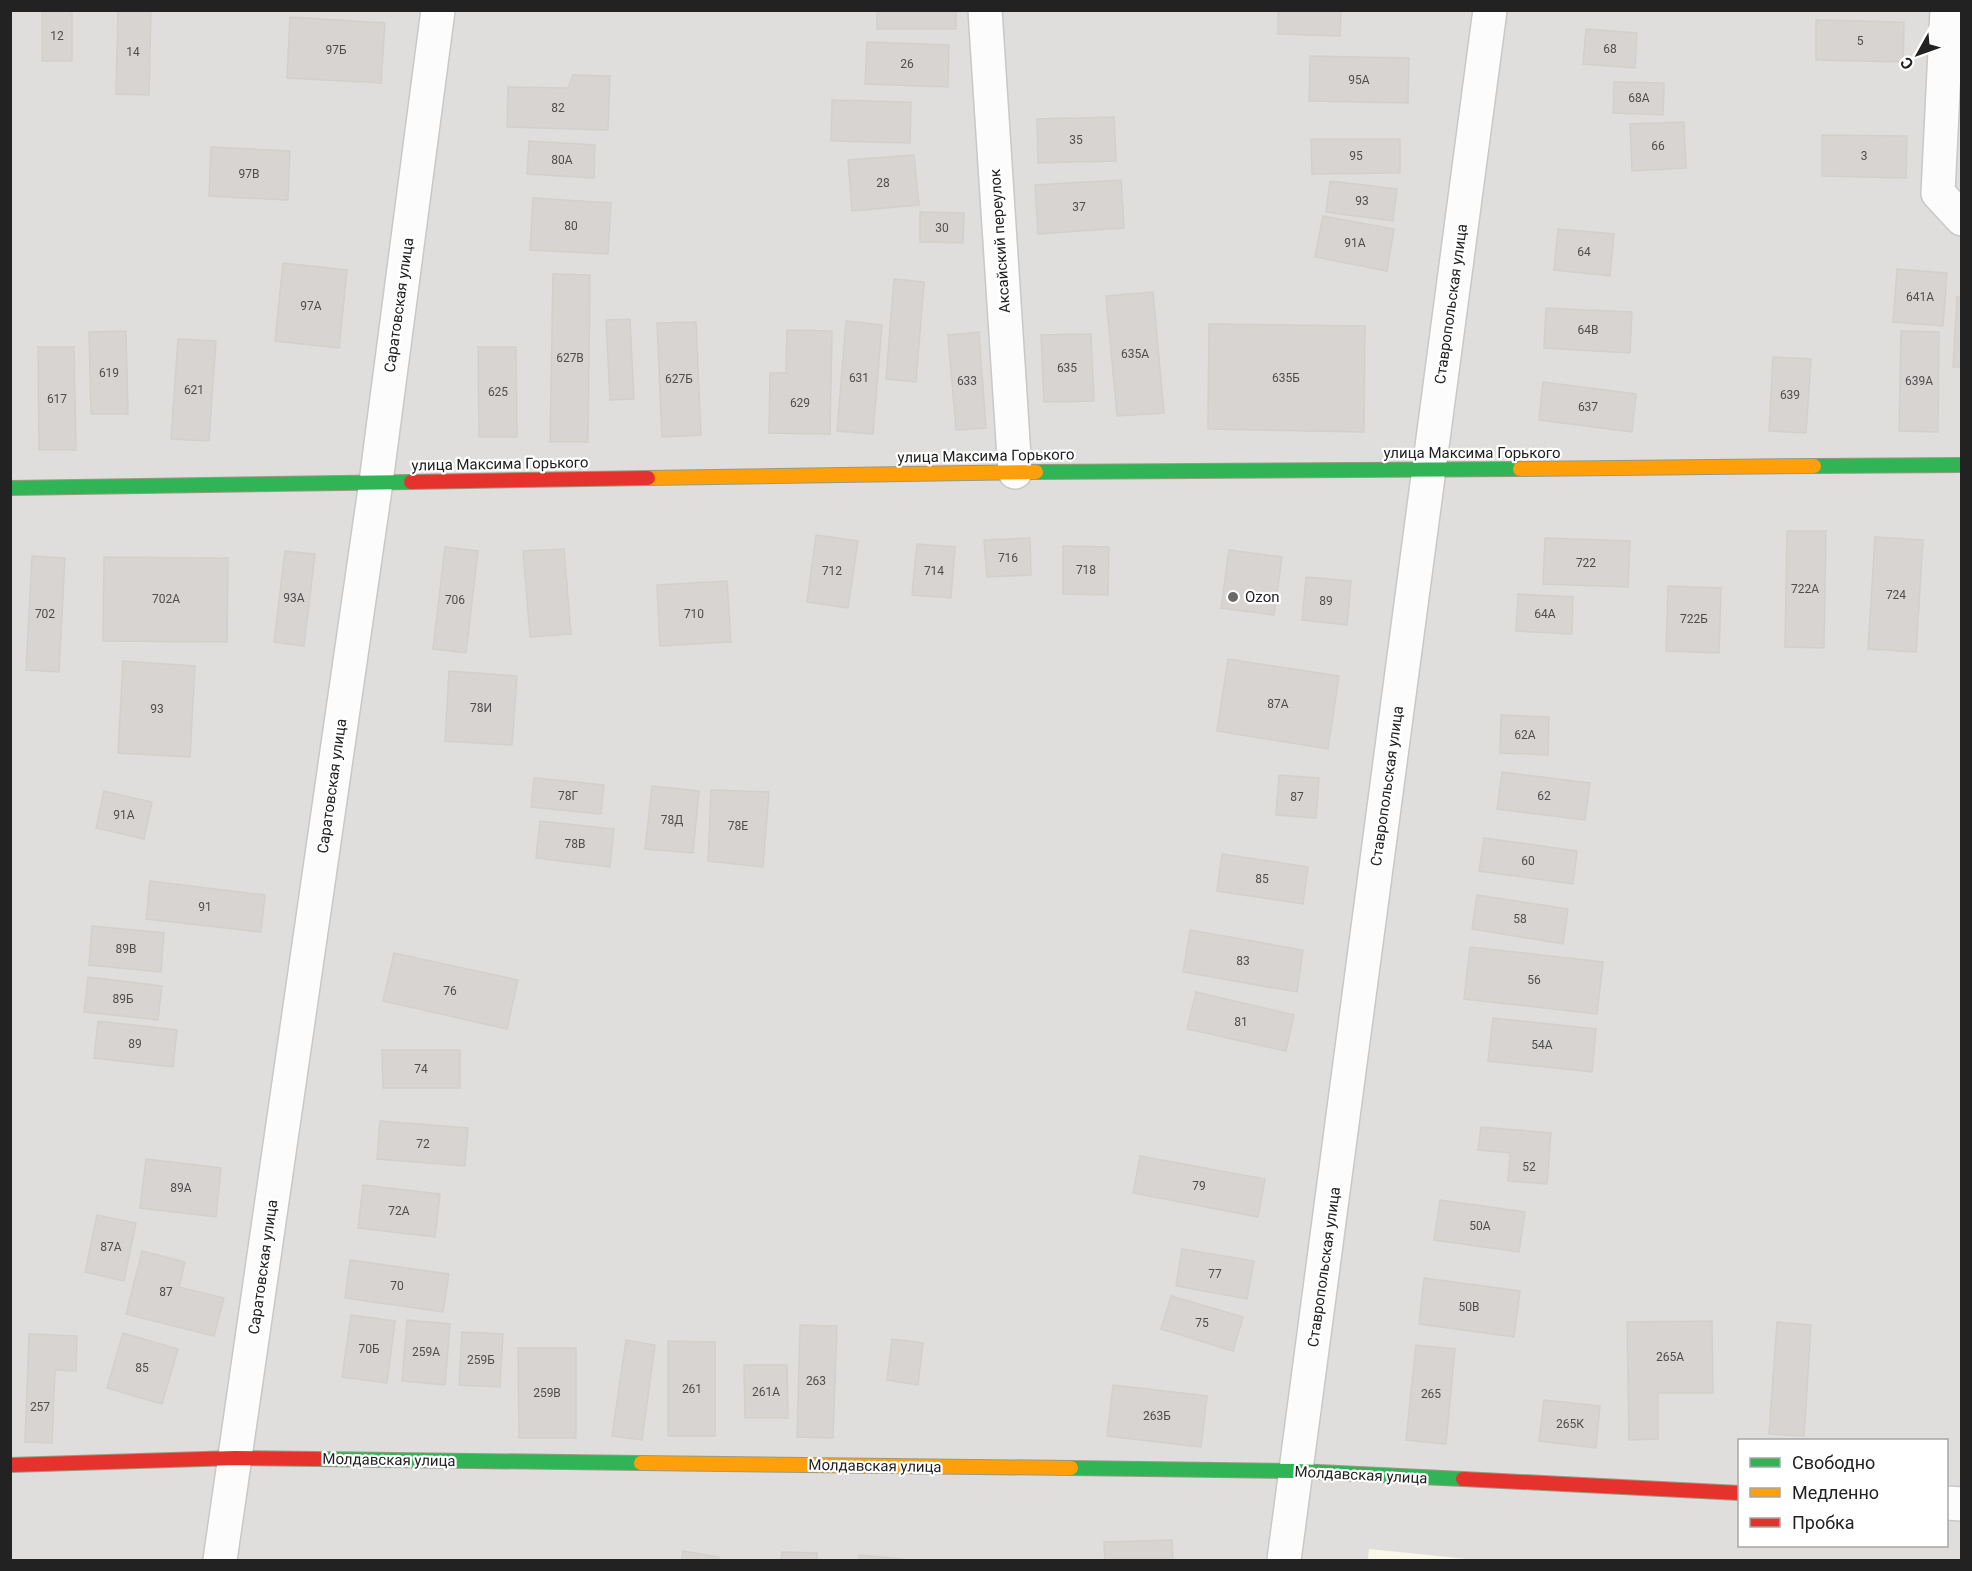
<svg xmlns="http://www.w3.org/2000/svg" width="1972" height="1571" font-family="Roboto,sans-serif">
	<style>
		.residential { fill: #dfdedc; fill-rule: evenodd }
		.education { fill: #f8f7e8 }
		.building { fill: #d7d4d2; stroke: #d3d0cc; stroke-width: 1.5 }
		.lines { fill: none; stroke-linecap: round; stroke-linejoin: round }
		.street-casing { stroke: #c9c8c7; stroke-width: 36 }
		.fast-casing { stroke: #999a82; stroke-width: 16 }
		.slow-casing { stroke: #999a82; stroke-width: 16 }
		.jam-casing { stroke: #999a82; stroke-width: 16 }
		.street { stroke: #fdfcfc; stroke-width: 33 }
		.fast { stroke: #30b455; stroke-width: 14 }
		.slow { stroke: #ff9f0a; stroke-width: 14 }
		.jam { stroke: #e5322d; stroke-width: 14 }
		.poi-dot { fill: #6a6968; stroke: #fff; stroke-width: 2 }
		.labels { text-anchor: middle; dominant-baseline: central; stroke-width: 4.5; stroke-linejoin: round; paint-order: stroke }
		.number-label { font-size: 12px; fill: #4f4e4e }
		.street-label { font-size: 15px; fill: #222; stroke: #fff }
		.poi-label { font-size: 15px; fill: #222; stroke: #fff; text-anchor: start }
	</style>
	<rect width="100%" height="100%" fill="#f0eeeb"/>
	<!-- residential -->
	<path class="residential" d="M11,11H1961V1560H11ZM1740,1440H1946V1546H1740Z"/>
	<!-- education -->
	<path class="education" d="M1369,1549L1477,1560H1368Z"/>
	<!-- building -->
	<path class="building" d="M42,10H72V61H42Z
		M118,10H151L149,95L116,94Z
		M877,10H956V29H877Z
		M1278,10H1341L1340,36L1278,34Z
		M290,17L385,23L381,83L287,78Z
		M1816,20L1904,22L1903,62L1816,60Z
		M1586,29L1637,33L1635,68L1583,64Z
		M867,42L949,45L948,87L865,84Z
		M1310,56L1409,58L1408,103L1309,101Z
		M573,75L610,76L608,130L507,127L508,87L568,88Z
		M1614,82L1664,83L1663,115L1613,113Z
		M832,100L911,102L910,143L831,141Z
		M1114,117L1116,161L1038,163L1037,119Z
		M1684,122L1686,168L1632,171L1630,124Z
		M1822,135L1907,136L1906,178L1822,176Z
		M1311,139H1400V173L1312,174Z
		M529,141L595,145L594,178L527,174Z
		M211,147L290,151L288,200L209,196Z
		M914,155L919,205L852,211L848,160Z
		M1121,180L1124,228L1038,234L1035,185Z
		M1330,181L1397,189L1393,221L1326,212Z
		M533,198L611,203L608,254L530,250Z
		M920,212L964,213L963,243L920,242Z
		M1323,216L1394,229L1387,271L1315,257Z
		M1558,229L1614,234L1610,276L1554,270Z
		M283,263L347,270L339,348L275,341Z
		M1897,269L1947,273L1943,326L1893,322Z
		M553,274L590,275L588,442H550Z
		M894,279L924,282L916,382L886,379Z
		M1153,292L1164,413L1117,416L1106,296Z
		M1957,297L1962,298V367H1953Z
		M1546,308L1632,312L1630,353L1544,348Z
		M630,319L634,399L610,400L606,320Z
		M846,321L882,325L873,434L837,431Z
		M696,322L701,435L662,437L657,323Z
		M1209,324L1365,326L1364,432L1208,429Z
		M787,330L832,331L830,434L769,433L770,373H786Z
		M126,331L128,414H91L89,332Z
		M1901,331L1939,332L1938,432L1899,431Z
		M979,332L986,428L956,430L948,335Z
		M1091,334L1094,401L1044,402L1041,335Z
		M178,339L216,341L209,441L171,439Z
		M38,347H74L76,450H39Z
		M478,347H516L517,437H479Z
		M1773,357L1811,359L1806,433L1769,431Z
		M1543,382L1636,394L1632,432L1539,420Z
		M1787,531H1826L1824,648L1785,647Z
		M816,535L858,541L848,608L807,602Z
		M1875,537L1923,540L1916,652L1868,649Z
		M1030,538L1031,575L987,577L984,540Z
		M1545,538L1630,541L1628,587L1543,584Z
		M917,544L955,547L951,598L912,595Z
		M1063,546L1109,547L1108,595L1063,594Z
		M445,547L478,551L466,653L433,649Z
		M564,549L571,634L530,637L523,551Z
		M1229,550L1282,557L1274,615L1221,608Z
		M285,551L315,554L304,646L274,642Z
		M32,556L65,558L59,672L26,670Z
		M104,557L228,558L227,642L103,641Z
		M1306,577L1351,581L1347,625L1302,620Z
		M727,581L731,642L660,646L657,585Z
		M1668,586L1721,588L1719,653L1666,651Z
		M1518,594L1573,597L1572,634L1516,631Z
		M1228,659L1339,676L1328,749L1217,731Z
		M123,661L195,666L190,757L118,753Z
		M449,671L517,676L512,745L445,741Z
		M1501,715L1549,717L1548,755L1500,753Z
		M1502,772L1590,783L1585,820L1497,809Z
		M1279,775L1319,778L1316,818L1276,815Z
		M534,778L604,785L601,814L531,807Z
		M652,786L699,791L693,853L645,849Z
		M711,790L769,792L763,867L708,861Z
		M104,791L152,802L144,839L96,828Z
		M540,821L614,829L610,867L536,858Z
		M1484,838L1577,851L1573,884L1479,871Z
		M1222,854L1308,867L1303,904L1217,891Z
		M150,881L265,895L261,932L146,919Z
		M1477,895L1568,909L1563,944L1472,929Z
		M92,926L164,933L161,972L89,965Z
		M1190,930L1303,950L1297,992L1183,972Z
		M1470,947L1603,962L1597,1014L1464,999Z
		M394,953L518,980L507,1029L383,1001Z
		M88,977L162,986L158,1020L84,1012Z
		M1196,992L1294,1015L1286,1051L1187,1029Z
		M1493,1018L1596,1029L1592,1072L1488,1061Z
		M98,1021L177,1030L173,1067L94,1058Z
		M382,1050H460V1088H383Z
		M380,1121L468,1128L465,1166L377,1159Z
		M1481,1127L1551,1133L1547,1184L1508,1181L1510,1153L1478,1150Z
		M1140,1156L1265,1179L1258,1217L1133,1193Z
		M146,1159L221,1168L216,1217L140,1208Z
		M363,1185L440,1194L435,1237L358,1228Z
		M1440,1200L1525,1212L1519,1252L1434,1240Z
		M97,1215L136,1223L124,1281L85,1272Z
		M1182,1249L1254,1261L1247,1299L1176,1286Z
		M142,1251L185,1262L179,1287L224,1298L214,1336L126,1314Z
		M350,1260L449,1274L443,1312L345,1298Z
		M1424,1278L1520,1291L1514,1337L1419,1324Z
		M1171,1296L1243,1317L1233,1351L1161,1329Z
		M351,1315L395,1321L387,1383L342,1377Z
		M407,1320L450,1324L445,1385L402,1381Z
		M1712,1321L1713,1393H1658V1439L1629,1440L1627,1322Z
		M1777,1322L1811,1325L1804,1436L1769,1434Z
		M800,1325L837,1326L833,1438L797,1437Z
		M462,1332L503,1334L500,1387L459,1385Z
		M123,1333L178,1349L162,1404L107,1388Z
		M29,1334L77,1336L76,1371L55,1370L52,1443L25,1442Z
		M892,1339L923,1343L918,1385L887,1380Z
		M626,1340L655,1345L642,1440L612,1436Z
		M668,1341L715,1342V1436H668Z
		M1416,1345L1455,1349L1446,1444L1406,1440Z
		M518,1348H576V1438H519Z
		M744,1365H787L788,1418H745Z
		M1113,1385L1207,1396L1201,1447L1107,1436Z
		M1544,1400L1600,1406L1596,1448L1539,1441Z
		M1172,1540L1173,1560H1105L1104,1542Z
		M683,1551L719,1557L718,1560H682Z
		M782,1552L817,1553V1560H781Z
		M859,1555L902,1559V1560H859Z"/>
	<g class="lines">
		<!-- street casing -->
		<g class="street-casing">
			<path id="street" d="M985,10L1015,472
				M1947,10L1938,193L1962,219
				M1946,1503L1962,1504
				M220,1560L376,482L438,10
				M1284,1560L1490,10"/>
		</g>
		<!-- fast casing -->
		<g class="fast-casing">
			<path id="fast" d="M1814,466L1962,465
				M1036,472L1520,469
				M10,488L411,482
				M318,1459L641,1463
				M1071,1468L1297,1471L1463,1479"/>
		</g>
		<!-- slow casing -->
		<g class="slow-casing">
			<path id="slow" d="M1520,469L1814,466
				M648,478L1036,472
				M641,1463L1071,1468"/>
		</g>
		<!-- jam casing -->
		<g class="jam-casing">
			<path id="jam" d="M411,482L648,478
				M10,1465L235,1458L318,1459
				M1463,1479L1740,1493"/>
		</g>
		<!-- street -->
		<use href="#street" class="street"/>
		<!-- fast -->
		<use href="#fast" class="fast"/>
		<!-- slow -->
		<use href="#slow" class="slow"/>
		<!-- jam -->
		<use href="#jam" class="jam"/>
	</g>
	<!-- markers -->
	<circle class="poi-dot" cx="1233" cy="597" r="6"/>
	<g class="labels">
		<!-- number labels -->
		<g class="number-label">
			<text x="57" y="36">12</text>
			<text x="1860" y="41">5</text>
			<text x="1610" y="49">68</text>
			<text x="336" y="50">97Б</text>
			<text x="133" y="52">14</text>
			<text x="907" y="64">26</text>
			<text x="1359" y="80">95А</text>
			<text x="1639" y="98">68А</text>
			<text x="558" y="108">82</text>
			<text x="1076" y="140">35</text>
			<text x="1658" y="146">66</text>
			<text x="1356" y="156">95</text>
			<text x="1864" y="156">3</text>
			<text x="562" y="160">80А</text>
			<text x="249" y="174">97В</text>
			<text x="883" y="183">28</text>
			<text x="1362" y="201">93</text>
			<text x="1079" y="207">37</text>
			<text x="571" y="226">80</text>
			<text x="942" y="228">30</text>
			<text x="1355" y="243">91А</text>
			<text x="1584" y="252">64</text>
			<text x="1920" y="297">641А</text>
			<text x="311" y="306">97А</text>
			<text x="1588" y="330">64В</text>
			<text x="1135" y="354">635А</text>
			<text x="570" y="358">627В</text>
			<text x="1067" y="368">635</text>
			<text x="109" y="373">619</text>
			<text x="859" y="378">631</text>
			<text x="1286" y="378">635Б</text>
			<text x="679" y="379">627Б</text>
			<text x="967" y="381">633</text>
			<text x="1919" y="381">639А</text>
			<text x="194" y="390">621</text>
			<text x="498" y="392">625</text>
			<text x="1790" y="395">639</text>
			<text x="57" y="399">617</text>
			<text x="800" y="403">629</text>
			<text x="1588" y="407">637</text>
			<text x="1008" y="558">716</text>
			<text x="1586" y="563">722</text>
			<text x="1086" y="570">718</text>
			<text x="832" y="571">712</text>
			<text x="934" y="571">714</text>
			<text x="1805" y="589">722А</text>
			<text x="1896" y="595">724</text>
			<text x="294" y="598">93А</text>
			<text x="166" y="599">702А</text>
			<text x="455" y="600">706</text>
			<text x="1326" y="601">89</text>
			<text x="45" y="614">702</text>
			<text x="694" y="614">710</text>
			<text x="1545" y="614">64А</text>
			<text x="1694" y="619">722Б</text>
			<text x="1278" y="704">87А</text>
			<text x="481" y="708">78И</text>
			<text x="157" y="709">93</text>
			<text x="1525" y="735">62А</text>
			<text x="568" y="796">78Г</text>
			<text x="1544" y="796">62</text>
			<text x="1297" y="797">87</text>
			<text x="124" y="815">91А</text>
			<text x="672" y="820">78Д</text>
			<text x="738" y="826">78Е</text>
			<text x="575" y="844">78В</text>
			<text x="1528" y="861">60</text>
			<text x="1262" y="879">85</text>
			<text x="205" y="907">91</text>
			<text x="1520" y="919">58</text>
			<text x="126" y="949">89В</text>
			<text x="1243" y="961">83</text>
			<text x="1534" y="980">56</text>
			<text x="450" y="991">76</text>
			<text x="123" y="999">89Б</text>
			<text x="1241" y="1022">81</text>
			<text x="135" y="1044">89</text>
			<text x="1542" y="1045">54А</text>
			<text x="421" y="1069">74</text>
			<text x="423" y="1144">72</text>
			<text x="1529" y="1167">52</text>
			<text x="1199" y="1186">79</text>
			<text x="181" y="1188">89А</text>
			<text x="399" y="1211">72А</text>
			<text x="1480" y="1226">50А</text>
			<text x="111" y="1247">87А</text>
			<text x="1215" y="1274">77</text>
			<text x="397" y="1286">70</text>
			<text x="166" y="1292">87</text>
			<text x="1469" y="1307">50В</text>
			<text x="1202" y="1323">75</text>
			<text x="369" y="1349">70Б</text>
			<text x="426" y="1352">259А</text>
			<text x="1670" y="1357">265А</text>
			<text x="481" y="1360">259Б</text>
			<text x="142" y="1368">85</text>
			<text x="816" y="1381">263</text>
			<text x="692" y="1389">261</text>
			<text x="766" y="1392">261А</text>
			<text x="547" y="1393">259В</text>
			<text x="1431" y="1394">265</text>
			<text x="40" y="1407">257</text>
			<text x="1157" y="1416">263Б</text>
			<text x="1570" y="1424">265К</text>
		</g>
		<!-- street labels -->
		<g class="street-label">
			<text transform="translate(1000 241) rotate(-94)">Аксайский переулок</text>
			<text transform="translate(1451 304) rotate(-82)">Ставропольская улица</text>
			<text transform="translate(399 305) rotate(-82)">Саратовская улица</text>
			<text x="1472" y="453">улица Максима Горького</text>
			<text transform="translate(986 456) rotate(-1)">улица Максима Горького</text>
			<text transform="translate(500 464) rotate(-1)">улица Максима Горького</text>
			<text transform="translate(332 786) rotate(-82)">Саратовская улица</text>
			<text transform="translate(1387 786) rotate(-82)">Ставропольская улица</text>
			<text transform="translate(263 1267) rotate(-82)">Саратовская улица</text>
			<text transform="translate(1324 1267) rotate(-82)">Ставропольская улица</text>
			<text transform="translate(389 1460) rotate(1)">Молдавская улица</text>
			<text transform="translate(875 1466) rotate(1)">Молдавская улица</text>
			<text transform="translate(1361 1475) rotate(3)">Молдавская улица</text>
		</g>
		<!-- poi labels -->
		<g class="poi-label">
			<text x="1245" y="597">Ozon</text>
		</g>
	</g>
	<!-- border -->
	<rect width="1972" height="1571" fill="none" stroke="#222222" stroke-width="24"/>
	<!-- legend -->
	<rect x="1738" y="1439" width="210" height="108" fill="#ffffff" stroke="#a7a7a7" stroke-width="1.5"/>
	<rect x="1750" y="1458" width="30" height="9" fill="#30b455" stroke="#a7a7a7" stroke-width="1.5"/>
	<text x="1792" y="1469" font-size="18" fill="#222222">Свободно</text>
	<rect x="1750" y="1488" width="30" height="9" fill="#ff9f0a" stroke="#a7a7a7" stroke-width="1.5"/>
	<text x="1792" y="1499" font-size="18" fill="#222222">Медленно</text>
	<rect x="1750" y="1518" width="30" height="9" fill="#e5322d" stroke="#a7a7a7" stroke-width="1.5"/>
	<text x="1792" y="1529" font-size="18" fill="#222222">Пробка</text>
	<!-- north arrow -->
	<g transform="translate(1918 54) rotate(230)" stroke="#ffffff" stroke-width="4.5" paint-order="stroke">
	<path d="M0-4.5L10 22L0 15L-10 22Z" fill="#222222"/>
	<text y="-9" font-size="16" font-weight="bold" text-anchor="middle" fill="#222222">С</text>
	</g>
</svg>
